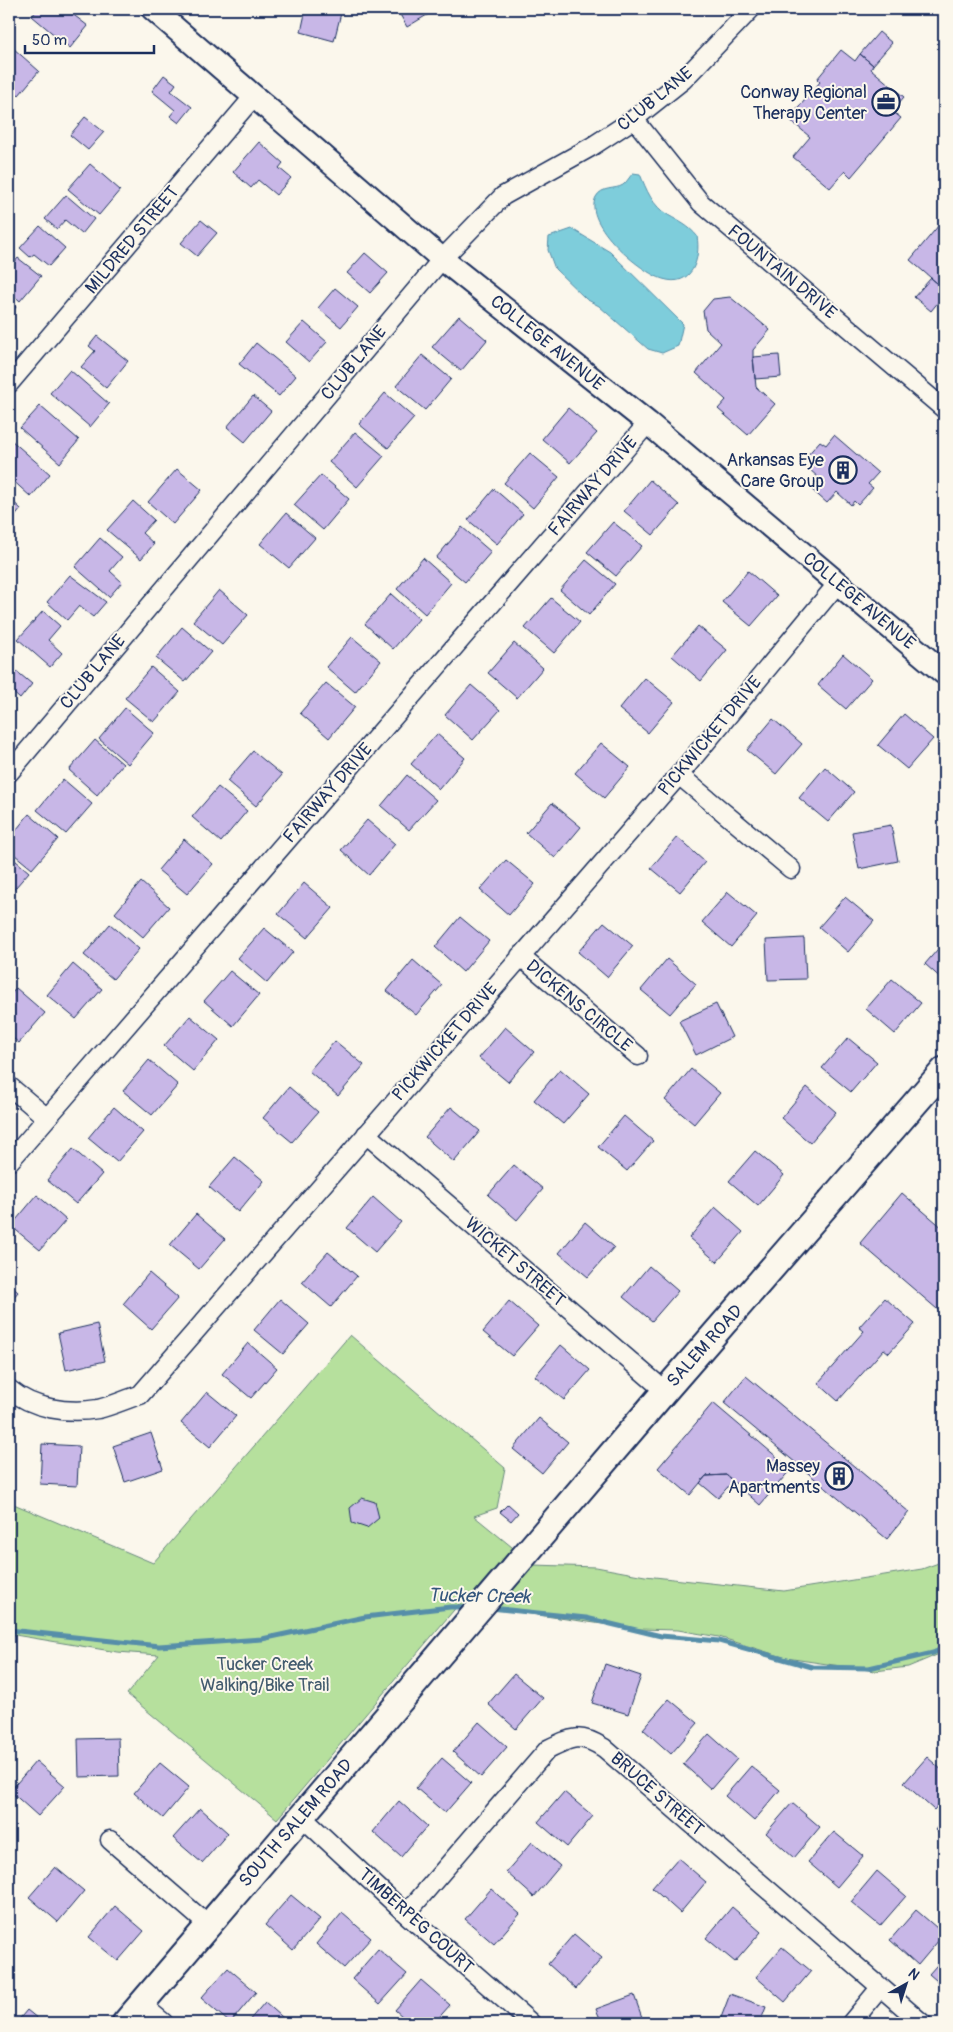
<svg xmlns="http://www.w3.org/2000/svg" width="953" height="2032" font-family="Pangolin,sans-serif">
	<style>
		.green { fill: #b6e09d; stroke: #68887e }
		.water { fill: #7ecddb; stroke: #568ea9 }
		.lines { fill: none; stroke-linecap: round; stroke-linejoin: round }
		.stream { stroke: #568ea9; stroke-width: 5 }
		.building { fill: #c8b7e7; stroke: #1b2f5e }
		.minor-casing { stroke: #1b2f5e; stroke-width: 21 }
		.tertiary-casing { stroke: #1b2f5e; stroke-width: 26 }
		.secondary-casing { stroke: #1b2f5e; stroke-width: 29 }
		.minor { stroke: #fbf7ec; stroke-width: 18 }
		.tertiary { stroke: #fbf7ec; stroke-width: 22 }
		.secondary { stroke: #fbf7ec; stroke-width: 25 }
		.labels { text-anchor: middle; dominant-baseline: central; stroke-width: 4; stroke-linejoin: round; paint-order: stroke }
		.poi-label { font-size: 18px; fill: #1b2f5e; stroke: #fbf7ec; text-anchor: end }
		.street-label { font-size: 18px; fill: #1b2f5e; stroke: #fbf7ec }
		.park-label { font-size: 18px; fill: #425b6e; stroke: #fbf7ec }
		.water-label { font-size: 19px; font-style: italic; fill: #34567d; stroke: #fbf7ec }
	</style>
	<rect width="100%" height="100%" fill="#fbf7ec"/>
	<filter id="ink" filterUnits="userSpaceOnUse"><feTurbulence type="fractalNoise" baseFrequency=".02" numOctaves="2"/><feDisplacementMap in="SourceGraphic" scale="10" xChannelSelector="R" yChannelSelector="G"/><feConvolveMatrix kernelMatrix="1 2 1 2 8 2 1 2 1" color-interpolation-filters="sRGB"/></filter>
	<g filter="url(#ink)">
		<!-- green -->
		<path class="green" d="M350,1335L505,1468L497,1508L474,1516L534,1565L596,1567L645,1576L784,1591L922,1569L944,1561V1652L908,1667L875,1671L786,1658L719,1637L678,1630L638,1629L459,1604L277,1819L127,1694L159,1655L117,1652L9,1634V1502L153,1563Z"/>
		<!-- water -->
		<path class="water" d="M633,173L640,174C646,189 653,207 668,215C680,222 689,226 697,236C701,259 692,288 663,279C641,273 582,223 596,197C602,186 615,190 623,185C627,182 630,176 633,173Z
			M572,229L610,252L683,324L678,346L662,353L648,349L599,306L586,299L555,269L548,250L549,237Z"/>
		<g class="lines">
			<!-- stream -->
			<path class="stream" d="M491,1608L586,1618L661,1636L719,1641L812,1667L869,1668L933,1653L944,1648
				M9,1630L159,1646L262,1639L365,1617L450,1607H470"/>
		</g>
		<!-- building -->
		<path class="building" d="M38,9H66L88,26L70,48L32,16Z
			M306,9H342L334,41L301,32Z
			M397,9H437L407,27Z
			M879,32L892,43L873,65L860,54Z
			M13,48L39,71L19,95L9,86V53Z
			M841,50L855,61L860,54L873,65L871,69L904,97L892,111L901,118L851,177L845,171L830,188L793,157L810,137L789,119L820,82L817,79Z
			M164,75L176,84L171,91L192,107L179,123L170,116L175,110L152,91Z
			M85,117L104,132L88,150L70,135Z
			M259,142L283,163L279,168L291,178L276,195L258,180L251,188L233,172Z
			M90,164L120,190L99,215L68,189Z
			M66,195L94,219L82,234L65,220L57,229L45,219Z
			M944,219V289L910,260Z
			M201,220L217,233L197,256L181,243Z
			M40,226L65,248L49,266L34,254L30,257L20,248Z
			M365,253L388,273L370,293L347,273Z
			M18,258L41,276L20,301L9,291V269Z
			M931,278L944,289V295L931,311L914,297Z
			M335,288L358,307L341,327L318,308Z
			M730,297L770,330L753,350V357L756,387L775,404L748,435L718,409L726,400L696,373L721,343L706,329L703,311L713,299Z
			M9,301L16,307L9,316Z
			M459,316L487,340L461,371L432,347Z
			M304,322L327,342L309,362L286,342Z
			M97,336L128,361L106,388L81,367L95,351L89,346Z
			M256,343L296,376L279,396L239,364Z
			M422,355L451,379L425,410L396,386Z
			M779,355L781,377L755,379L753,357Z
			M70,370L109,404L90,427L50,393Z
			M385,393L414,418L388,448L359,424Z
			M253,396L271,411L245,442L227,427Z
			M40,406L79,440L60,463L20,428Z
			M568,408L597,433L570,463L542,439Z
			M355,432L384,456L357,487L329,462Z
			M834,435L878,473L868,484L873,488L858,505L854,501L851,505L837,492L827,503L811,489L820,479L808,468L811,464L805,458L820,441L826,445Z
			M11,440L50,474L31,497L9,477V443Z
			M530,453L559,477L533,508L504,483Z
			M177,469L202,490L173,524L148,502Z
			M321,475L349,499L323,530L294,505Z
			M650,480L679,505L653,535L624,511Z
			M494,489L523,514L497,544L468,520Z
			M9,498L21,509L9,524Z
			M133,501L154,520L142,533L154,544L141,559L107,530Z
			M286,513L315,538L289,568L260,544Z
			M613,522L642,546L616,576L587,552Z
			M462,527L491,552L465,582L436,558Z
			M100,538L122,557L110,571L122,582L109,597L75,567Z
			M423,558L451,583L425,614L397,589Z
			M586,560L615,584L589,615L560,590Z
			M748,571L777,596L751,626L722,602Z
			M70,575L106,602L93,617L79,606L67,620L47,602Z
			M219,590L248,615L222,645L193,621Z
			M391,594L419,619L393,649L365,624Z
			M551,598L580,622L554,653L525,628Z
			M43,611L60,626L48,640L62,653L50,667L18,639Z
			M698,626L727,650L701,681L672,656Z
			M182,627L211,652L185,682L156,658Z
			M352,637L381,661L355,692L326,667Z
			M514,643L543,668L517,698L488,673Z
			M843,654L872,679L846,709L818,685Z
			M9,665L32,684L20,699L9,689Z
			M151,667L180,692L154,722L125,698Z
			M645,678L674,702L648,733L619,709Z
			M326,683L355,707L329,738L300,713Z
			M471,685L500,710L473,740L445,715Z
			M125,708L154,733L128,764L99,739Z
			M904,714L933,739L907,769L878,745Z
			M773,719L802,744L776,774L747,750Z
			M437,734L465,758L439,789L411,764Z
			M95,740L123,764L97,795L69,770Z
			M601,743L630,767L604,798L575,773Z
			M253,751L282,775L256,806L227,781Z
			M825,767L854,792L828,822L799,798Z
			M407,775L436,800L409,830L381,806Z
			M63,779L92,804L66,834L37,810Z
			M218,787L247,811L221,842L192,817Z
			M552,803L581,827L555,858L526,833Z
			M29,814L58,839L32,869L9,850V839Z
			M367,820L395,844L369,875L341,850Z
			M891,825L898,861L859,869L852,832Z
			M677,837L705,862L680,892L651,868Z
			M184,839L213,864L187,894L158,870Z
			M9,855L29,872L9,895Z
			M506,860L535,884L509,915L480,890Z
			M141,882L169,907L143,937L115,913Z
			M304,883L333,908L307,938L278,914Z
			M728,892L757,916L731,947L702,922Z
			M845,897L874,921L848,952L819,927Z
			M460,917L489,941L463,972L435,947Z
			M604,922L633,946L607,977L578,952Z
			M110,924L139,949L113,979L84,955Z
			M264,928L293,952L267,983L238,958Z
			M804,938L806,979L768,980L766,940Z
			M944,942V981L925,964Z
			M667,959L696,984L670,1014L641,990Z
			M413,960L442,985L416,1015L387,991Z
			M73,964L102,989L76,1019L47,995Z
			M230,971L259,995L233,1026L204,1001Z
			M892,979L921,1003L895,1034L866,1009Z
			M16,988L45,1013L19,1043L9,1035V997Z
			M716,1004L732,1037L696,1055L679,1021Z
			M190,1016L219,1040L193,1071L164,1046Z
			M505,1027L534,1052L508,1082L479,1058Z
			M848,1038L877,1062L851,1092L822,1068Z
			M335,1041L364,1065L338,1096L309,1071Z
			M149,1060L178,1085L152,1115L123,1091Z
			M560,1069L589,1094L563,1124L534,1100Z
			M691,1069L720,1093L694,1124L665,1100Z
			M289,1087L318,1112L292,1142L263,1118Z
			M807,1087L836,1112L810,1143L781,1118Z
			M114,1107L143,1132L117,1162L88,1138Z
			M451,1107L480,1131L454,1162L425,1137Z
			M624,1116L653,1141L627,1171L598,1147Z
			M73,1149L102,1174L76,1204L47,1180Z
			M755,1151L784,1175L758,1206L729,1181Z
			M235,1157L264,1181L238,1212L209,1187Z
			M514,1165L543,1189L517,1220L488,1195Z
			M902,1193L944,1229V1315L860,1243Z
			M37,1195L66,1220L40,1250L11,1226Z
			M373,1197L401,1222L375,1252L347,1228Z
			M715,1207L743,1232L717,1262L689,1238Z
			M196,1214L225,1239L199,1269L170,1245Z
			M585,1222L614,1247L588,1277L559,1253Z
			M328,1252L357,1276L331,1307L302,1282Z
			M649,1266L678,1291L652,1321L623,1297Z
			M149,1273L178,1298L151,1329L123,1304Z
			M9,1284L18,1292L9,1303Z
			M885,1298L915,1324L889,1353L884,1349L838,1401L818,1383L864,1331L859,1327Z
			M280,1299L309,1324L283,1354L254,1330Z
			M509,1301L538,1326L512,1356L483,1332Z
			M97,1324L105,1361L66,1370L58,1333Z
			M248,1343L277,1368L251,1398L222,1374Z
			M561,1345L590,1370L564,1400L535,1376Z
			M746,1376L909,1512L887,1539L724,1403Z
			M207,1392L236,1416L210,1447L181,1423Z
			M713,1403L791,1469L760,1505L726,1475L706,1476L690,1495L658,1468Z
			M539,1418L568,1442L542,1473L513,1449Z
			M151,1433L163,1469L125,1482L113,1446Z
			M42,1444L79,1446L77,1486L40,1484Z
			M726,1475L733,1481L718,1498L700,1483L706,1476Z
			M362,1498L375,1502L379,1518L367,1528L352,1523L350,1508Z
			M508,1504L518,1513L511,1521L500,1512Z
			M605,1664L641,1676L628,1714L592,1703Z
			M514,1674L543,1698L516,1729L488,1704Z
			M669,1699L698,1723L671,1754L643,1729Z
			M479,1722L507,1747L481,1777L453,1752Z
			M709,1734L737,1759L711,1789L683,1764Z
			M118,1738L119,1776L79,1777L78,1739Z
			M927,1757L944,1772V1798L934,1810L904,1783Z
			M442,1758L471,1783L445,1813L416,1788Z
			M36,1761L65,1786L38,1816L10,1791Z
			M160,1763L189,1787L163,1818L134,1793Z
			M751,1766L780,1790L754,1821L725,1796Z
			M564,1792L593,1816L567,1847L538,1822Z
			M399,1801L427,1826L401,1857L373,1832Z
			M792,1803L820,1827L794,1858L766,1833Z
			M200,1808L228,1833L202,1863L173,1838Z
			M944,1819V1838L935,1830Z
			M834,1832L863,1856L837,1887L808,1862Z
			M532,1842L560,1866L534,1897L506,1872Z
			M678,1858L706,1882L680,1913L652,1888Z
			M55,1867L84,1891L58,1922L29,1897Z
			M877,1871L906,1896L880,1926L851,1902Z
			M491,1889L520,1914L494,1944L465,1919Z
			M291,1895L320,1919L293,1950L265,1925Z
			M115,1906L144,1931L118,1961L89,1937Z
			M732,1907L761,1932L735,1962L706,1938Z
			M916,1910L944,1934L918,1965L890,1940Z
			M342,1913L371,1938L344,1968L316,1944Z
			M574,1934L602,1958L576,1989L548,1964Z
			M782,1947L811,1971L785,2002L756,1977Z
			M378,1949L407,1974L380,2004L352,1979Z
			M944,1957V1987L929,1974Z
			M228,1968L256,1992L230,2023L201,1998Z
			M421,1980L450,2005L434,2023H410L395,2010Z
			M730,1994L766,2007L760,2023H719Z
			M634,1995L644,2023H602L596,2009Z
			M265,2002L289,2023H247Z
			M27,2010L43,2023H16Z"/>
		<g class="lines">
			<!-- minor casing -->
			<g class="minor-casing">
				<path id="minor" d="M634,119L701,203L944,409
					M9,384L255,95
					M9,773L442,259L503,196L591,147L634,119L683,80L751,9
					M679,775L791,869
					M520,956L638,1056
					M9,1086L47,1118
					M366,1134L665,1391
					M9,1162L648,423
					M9,1389C33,1409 68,1414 98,1409C112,1406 126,1399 140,1395L679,775L838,583
					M302,1817L406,1914L531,2023
					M110,1840L208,1925
					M406,1914L548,1749C572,1737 580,1733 604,1748L922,2023
					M141,2004L164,2023
					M851,2023L880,1988"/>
			</g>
			<!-- tertiary casing -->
			<g class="tertiary-casing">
				<path id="tertiary" d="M153,9L442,259L648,423L944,673"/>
			</g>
			<!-- secondary casing -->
			<g class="secondary-casing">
				<path id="secondary" d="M125,2023L665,1391L944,1070"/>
			</g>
			<!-- minor -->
			<use href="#minor" class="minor"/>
			<!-- tertiary -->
			<use href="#tertiary" class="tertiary"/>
			<!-- secondary -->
			<use href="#secondary" class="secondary"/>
		</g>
	</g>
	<!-- icons -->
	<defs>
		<g id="office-ring" transform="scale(1.4375)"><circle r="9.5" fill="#fbf7ec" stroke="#1b2f5e" stroke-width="1.5"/><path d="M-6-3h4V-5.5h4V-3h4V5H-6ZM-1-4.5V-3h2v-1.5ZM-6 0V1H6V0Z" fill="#1b2f5e"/></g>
		<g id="building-ring" transform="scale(1.4375)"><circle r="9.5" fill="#fbf7ec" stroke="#1b2f5e" stroke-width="1.5"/><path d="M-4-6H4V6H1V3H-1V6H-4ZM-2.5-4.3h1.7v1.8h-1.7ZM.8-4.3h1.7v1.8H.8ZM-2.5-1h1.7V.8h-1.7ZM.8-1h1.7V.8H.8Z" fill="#1b2f5e"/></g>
	</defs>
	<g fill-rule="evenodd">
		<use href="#office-ring" x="886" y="102"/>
		<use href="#building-ring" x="843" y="470"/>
		<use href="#building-ring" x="839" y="1476"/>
	</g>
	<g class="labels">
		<!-- poi labels -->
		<g class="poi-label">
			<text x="867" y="92">Conway Regional<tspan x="867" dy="21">Therapy Center</tspan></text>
			<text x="824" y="460">Arkansas Eye<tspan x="824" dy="21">Care Group</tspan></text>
			<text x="820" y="1466">Massey<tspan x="820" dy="21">Apartments</tspan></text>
		</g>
		<!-- street labels -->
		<g class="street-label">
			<text transform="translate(655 99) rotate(-39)">CLUB LANE</text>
			<text transform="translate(132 240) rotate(-50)">MILDRED STREET</text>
			<text transform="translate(782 272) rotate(40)">FOUNTAIN DRIVE</text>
			<text transform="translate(547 343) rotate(39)">COLLEGE AVENUE</text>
			<text transform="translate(354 363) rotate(-50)">CLUB LANE</text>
			<text transform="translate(593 486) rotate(-49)">FAIRWAY DRIVE</text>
			<text transform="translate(859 601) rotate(40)">COLLEGE AVENUE</text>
			<text transform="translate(93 672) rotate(-50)">CLUB LANE</text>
			<text transform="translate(710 736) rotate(-50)">PICKWICKET DRIVE</text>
			<text transform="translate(328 793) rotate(-49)">FAIRWAY DRIVE</text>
			<text transform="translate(579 1006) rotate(40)">DICKENS CIRCLE</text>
			<text transform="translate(445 1042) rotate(-49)">PICKWICKET DRIVE</text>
			<text transform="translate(515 1262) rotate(41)">WICKET STREET</text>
			<text transform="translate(705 1346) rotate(-48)">SALEM ROAD</text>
			<text transform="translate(657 1794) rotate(41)">BRUCE STREET</text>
			<text transform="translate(296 1823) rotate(-49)">SOUTH SALEM ROAD</text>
			<text transform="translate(416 1921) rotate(42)">TIMBERPEG COURT</text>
		</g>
		<!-- park labels -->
		<g class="park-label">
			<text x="265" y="1664">Tucker Creek<tspan x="265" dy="21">Walking/Bike Trail</tspan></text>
		</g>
		<!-- water labels -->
		<g class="water-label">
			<text transform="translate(479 1596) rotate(1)">Tucker Creek</text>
		</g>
	</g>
	<!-- margin -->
	<rect width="953" height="2032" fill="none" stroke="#fbf7ec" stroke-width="30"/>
	<rect x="15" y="15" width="923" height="2002" fill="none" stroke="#1b2f5e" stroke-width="2" filter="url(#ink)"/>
	<!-- north arrow -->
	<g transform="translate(906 1984) rotate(39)" stroke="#fbf7ec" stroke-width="4" paint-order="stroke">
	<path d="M0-4L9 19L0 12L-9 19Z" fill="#1b2f5e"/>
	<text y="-8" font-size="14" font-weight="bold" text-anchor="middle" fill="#1b2f5e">N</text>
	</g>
	<!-- scale -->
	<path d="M25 45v8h129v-8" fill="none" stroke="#1b2f5e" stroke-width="2.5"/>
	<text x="32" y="45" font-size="15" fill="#1b2f5e" stroke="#fbf7ec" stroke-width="4" paint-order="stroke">50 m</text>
</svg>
